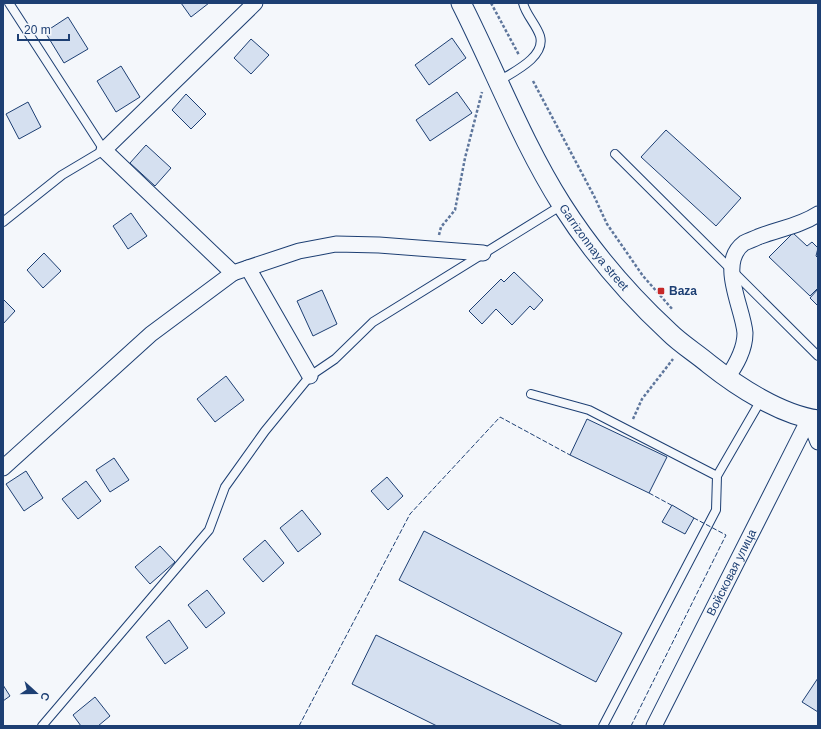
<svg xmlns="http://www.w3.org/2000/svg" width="821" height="729" font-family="Helvetica,sans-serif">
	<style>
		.building { fill: #d5e0f0; stroke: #1d3f73 }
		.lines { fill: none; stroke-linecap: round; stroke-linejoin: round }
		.service-casing { stroke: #1d3f73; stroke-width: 10 }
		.minor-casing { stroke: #1d3f73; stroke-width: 17 }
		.tertiary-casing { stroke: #1d3f73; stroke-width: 21 }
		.path { stroke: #5e769c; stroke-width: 2.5; stroke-dasharray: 3 2; stroke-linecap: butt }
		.service { stroke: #f4f7fb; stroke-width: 8 }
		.minor { stroke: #f4f7fb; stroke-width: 15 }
		.tertiary { stroke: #f4f7fb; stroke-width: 19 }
		.fence { stroke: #1d3f73; stroke-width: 1; stroke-dasharray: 5 2; stroke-linecap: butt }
		.poi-dot { fill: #c62828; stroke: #f4f7fb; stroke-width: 1.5 }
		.labels { text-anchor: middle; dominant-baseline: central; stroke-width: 3; stroke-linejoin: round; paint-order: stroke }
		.street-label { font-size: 12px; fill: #1d3f73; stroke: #f4f7fb }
		.poi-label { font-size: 12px; font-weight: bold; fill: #1d3f73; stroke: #f4f7fb; text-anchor: start }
	</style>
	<rect width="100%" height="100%" fill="#f4f7fb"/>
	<!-- building -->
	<path class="building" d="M181,3H209L191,17Z
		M68,17L88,49L64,63L45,32Z
		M452,38L466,58L429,85L415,65Z
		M251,39L269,55L251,74L234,58Z
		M121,66L140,97L116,112L97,81Z
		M457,92L472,113L430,141L416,120Z
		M186,94L206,114L191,129L172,110Z
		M28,102L41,127L19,139L6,114Z
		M666,130L741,198L716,226L641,157Z
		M146,145L171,168L155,186L130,163Z
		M131,213L147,236L128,249L113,226Z
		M793,233L807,246L812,242L818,248L816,256L818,258V288L810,296L769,257Z
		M44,253L61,271L43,288L27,270Z
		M514,272L543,300L534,310L530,306L512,325L496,309L482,324L469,311L501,279L504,282Z
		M818,289V306L810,298Z
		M322,290L337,324L313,336L297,301Z
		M3,299L15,311L3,324Z
		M226,376L244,400L215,422L197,399Z
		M587,419L667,457L649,493L570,455Z
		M114,458L129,480L110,492L96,470Z
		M26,471L43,498L24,511L6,484Z
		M387,477L403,496L388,510L371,491Z
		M86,481L101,501L78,519L62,499Z
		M672,505L694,518L685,534L662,522Z
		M302,510L321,534L298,552L280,528Z
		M424,531L622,633L596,682L399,580Z
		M265,540L284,563L263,582L243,559Z
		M160,546L175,562L150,584L135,567Z
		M207,590L225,613L206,628L188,605Z
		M169,620L188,648L165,664L146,637Z
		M376,635L563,726H437L352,684Z
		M818,678V712L802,702Z
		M3,685L10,696L3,701Z
		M95,697L110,716L98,726H81L73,715Z"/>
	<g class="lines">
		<!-- service casing -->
		<g class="service-casing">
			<path id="service" d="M499,81C513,72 546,57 540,36C536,24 526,15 523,3
				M615,154L818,356
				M3,222L62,175L104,150L9,3
				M531,394L589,410L717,476L761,400
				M42,726L209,530L225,487L265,431L310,376L335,359L373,322L562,205
				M603,726L716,510L717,476"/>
		</g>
		<!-- minor casing -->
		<g class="minor-casing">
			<g id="minor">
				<path d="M255,3L104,150L233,273L299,251L336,244L379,245L483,253"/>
				<path d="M248,268L310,376"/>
				<path d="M727,378C736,365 745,350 745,333C743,307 717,263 744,243C748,241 754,239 758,237C778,229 800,226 818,214"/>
				<path d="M809,419L818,442"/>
				<path d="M3,468L151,334L233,273"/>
				<path id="s1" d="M654,726L809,419"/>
			</g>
		</g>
		<!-- tertiary casing -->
		<g class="tertiary-casing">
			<g id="tertiary">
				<path id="s2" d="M461,3C495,70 522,142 562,205C592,252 629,295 669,332C681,344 696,353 709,364C738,387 781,415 818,420"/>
			</g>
		</g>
		<!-- path -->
		<path class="path" d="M491,3L519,55
			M533,81L594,196L607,224L643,276L673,310
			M439,235L441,227L455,210L465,158L482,92
			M633,419L642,399L673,359"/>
		<!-- service -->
		<use href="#service" class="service"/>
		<!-- minor -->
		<use href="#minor" class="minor"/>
		<!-- tertiary -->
		<use href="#tertiary" class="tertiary"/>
		<!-- fence -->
		<path class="fence" d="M649,493L673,506
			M299,726L410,514L500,417L570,455
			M631,726L726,535L692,517"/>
	</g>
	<!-- markers -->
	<rect class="poi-dot" x="657" y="287" width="8" height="8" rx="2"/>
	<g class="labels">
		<!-- street labels -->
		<g class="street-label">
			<text stroke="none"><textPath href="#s2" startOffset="279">Garrizonnaya street</textPath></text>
			<text stroke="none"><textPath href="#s1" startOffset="172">Войсковая улица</textPath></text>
		</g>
		<!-- poi labels -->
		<g class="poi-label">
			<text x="669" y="291">Baza</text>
		</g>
	</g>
	<!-- border -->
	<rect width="821" height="729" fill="none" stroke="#1d3f73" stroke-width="8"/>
	<!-- north arrow -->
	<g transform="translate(36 693) rotate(111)" stroke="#f4f7fb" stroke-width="3" paint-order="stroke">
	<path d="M0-3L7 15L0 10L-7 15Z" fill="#1d3f73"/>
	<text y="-6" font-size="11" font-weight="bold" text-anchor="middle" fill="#1d3f73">С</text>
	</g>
	<!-- scale -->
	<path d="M18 34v6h51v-6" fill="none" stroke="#1d3f73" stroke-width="2"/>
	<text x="24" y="34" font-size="12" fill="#1d3f73" stroke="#f4f7fb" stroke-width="3" paint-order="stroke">20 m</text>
</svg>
